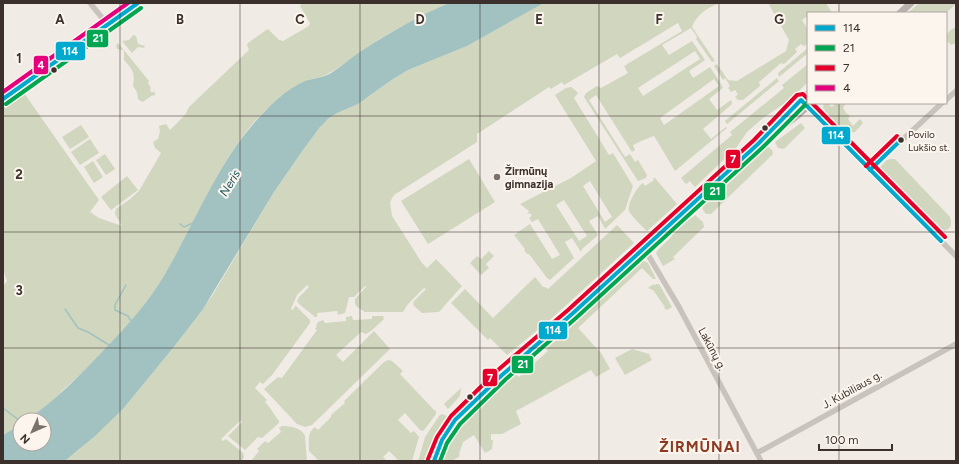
<svg xmlns="http://www.w3.org/2000/svg" width="959" height="464" font-family="Figtree,sans-serif">
	<style>
		.green { fill: #d1d6bf; fill-rule: evenodd }
		.water { fill: #a1c2c1 }
		.lines { fill: none; stroke-linecap: round; stroke-linejoin: round }
		.stream { stroke: #a1c2c1; stroke-width: 1.5 }
		.minor { stroke: #c9c3be; stroke-width: 5.5 }
		.major { stroke: #b8b1ad; stroke-width: 7 }
		.bus-1-casing { stroke: #fbf5ee; stroke-width: 7 }
		.bus-2-casing { stroke: #fbf5ee; stroke-width: 7 }
		.bus-3-casing { stroke: #fbf5ee; stroke-width: 7 }
		.bus-4-casing { stroke: #fbf5ee; stroke-width: 7 }
		.bus-1 { stroke: #00a9ce; stroke-width: 4 }
		.bus-2 { stroke: #00a651; stroke-width: 4 }
		.bus-3 { stroke: #e4002b; stroke-width: 4 }
		.bus-4 { stroke: #e5007d; stroke-width: 4 }
		.grid { fill: none; stroke: #3b302b; stroke-width: 1; stroke-opacity: 0.55 }
		.bus-dot { fill: #3b302b; stroke: #fbf5ee; stroke-width: 1.5 }
		.poi-dot { fill: #7a716c; stroke: #fbf5ee; stroke-width: 1.5 }
		.labels { text-anchor: middle; dominant-baseline: central; stroke-width: 4; stroke-linejoin: round; paint-order: stroke }
		.bus-label { font-size: 10px; fill: #3b302b; stroke: #fbf5ee; text-anchor: start }
		.poi-label { font-size: 11px; font-weight: bold; fill: #3b302b; stroke: #fbf5ee; text-anchor: start }
		.street-label { font-size: 11px; fill: #3b302b; stroke: #fbf5ee }
		.water-label { font-size: 12px; font-style: italic; fill: #1f5a5e; stroke: #fbf5ee }
		.district-label { font-size: 15px; font-weight: bold; letter-spacing: 1px; fill: #8c3b22; stroke: #fbf5ee }
		.grid-label { font-size: 13px; text-anchor: middle; font-weight: bold; fill: #3b302b; stroke: #fbf5ee; stroke-width: 4; stroke-linejoin: round; paint-order: stroke }
		.line-badge { stroke: #fbf5ee; stroke-width: 1.5 }
		.badge-label { font-size: 11px; text-anchor: middle; font-weight: bold; fill: #fff }
	</style>
	<rect width="100%" height="100%" fill="#f0ebe5"/>
	<!-- green -->
	<path class="green" d="M302,3H449C425,14 401,26 378,40C361,51 346,64 329,73C321,78 312,78 303,82C285,91 268,107 255,121C215,167 195,225 164,276C138,319 100,357 62,391C56,398 34,419 26,420C24,420 22,420 20,420V425L3,435V286L7,281L3,269V108L24,93L99,200L90,212L99,218L122,226L115,214L116,209L129,200L139,191L161,153L155,148L153,142L158,139L160,131L159,126L166,124L170,130L185,115L189,107L249,50L247,45L248,43L265,31L268,29L279,40L283,41L309,26L310,23L300,6Z
		M544,3H720C708,7 696,15 692,27L715,61L712,62L696,39L697,37L691,28L662,45L669,55L692,41L705,60L689,71L693,78L710,67L721,84L723,88L709,99L717,110L731,100L732,103L731,105L703,129L711,139L726,127L727,128L675,171L654,136L641,141L633,145L635,150L632,152L596,95L589,100L625,157L630,154L635,162L638,160L647,175L646,178L638,181L584,97L586,93L597,86L601,88L628,73L624,66L682,31L678,23L620,58L617,54L564,85L562,82L551,89L549,87L477,134V142L394,195L390,202L392,216L422,263L427,268L436,259L462,286L439,312L422,313L413,305L414,301L426,289L424,288L408,304L403,312H365L357,307L355,304V299L366,287L365,286L354,297H349L345,313L338,315L337,311L317,313V317H315L299,304L297,301L299,297L309,287L307,285L297,295L291,309L293,310L295,306H296L310,320V323L272,375L263,384L260,382L255,388L267,400L265,402C271,408 274,415 279,421V423L262,438L258,437L245,450L228,436L242,422L241,420L221,439L223,441L226,439L243,453L244,457L242,461H65L80,449L123,409L173,348L212,296L274,192L303,150L323,123L337,113L358,104L390,81L408,70L467,46ZM695,51L700,59L643,96L638,88ZM714,79L719,86L664,125L660,118Z
		M768,3H826L832,13H808V20L806,17L802,20L808,30V43L804,46L801,44L795,49L797,52L784,64L781,63L759,82L760,86L743,100H738L735,97L738,94L735,90L731,92L728,88L730,86L725,78L723,80L714,66L717,64L728,80L737,81L786,51L789,40Z
		M919,3H956V4L946,13H908Z
		M956,27V43L951,45L946,40C947,33 949,30 956,27Z
		M133,35L136,36L138,44L145,46L144,48L138,47L132,53L122,41L129,40Z
		M118,43L149,81L148,83L151,88L150,90L151,92H155V95C149,96 147,100 142,102L138,99L137,92L133,86C135,72 133,70 124,60V51L123,50L117,49L116,45Z
		M808,48V53L779,77L778,73Z
		M808,64V82L788,101L763,118L747,132L736,148L695,187L690,181L686,184L681,178L732,135L730,132L784,88L782,85Z
		M777,78L779,81L727,124L725,121Z
		M571,87L575,90L578,93L574,98L609,155L613,153L633,186L625,210L605,229L598,216L589,221L598,235L582,249L581,252L572,238L565,242L574,258L550,280L547,278L529,254H527L524,250L525,249L514,235L530,224L552,259L560,255L538,219L532,222L529,218L532,216L530,213L527,214L529,211L520,204L571,178L596,161L555,95L566,88ZM590,181L612,217L605,222L583,186ZM564,200L587,236L579,241L556,205Z
		M824,103H827L832,107L836,103H846L843,108L845,111V112L850,116L848,119L853,126L860,119L863,123L855,132L849,133L848,136L866,154L865,157L821,114L825,110L823,108Z
		M801,123L805,128L784,149L778,148L775,142Z
		M81,125L89,137L70,149L62,137Z
		M90,139L99,153L80,165L71,152Z
		M767,146L772,150L773,154L711,214H706L703,210L702,203L763,147Z
		M105,154L115,169L106,175L96,160Z
		M469,159L495,202L428,244L401,201Z
		M891,159H895L950,217C953,225 950,231 941,231L882,174L880,167L887,160Z
		M93,161L103,177L94,183L84,167Z
		M127,176L138,190L111,210L101,197Z
		M653,178H655L677,204L647,231C643,227 631,216 629,211C627,204 637,187 643,183L645,186L654,180Z
		M695,215L703,222L704,227L673,257L675,259L663,266L656,253L658,250L672,236L671,234L687,217L692,218Z
		M617,225L634,243L551,319L507,355L490,338L488,340L451,303L465,289L493,318L535,277L543,287H545L548,289Z
		M489,251L494,256L486,264L489,268L481,275L470,263L477,256L481,259Z
		M642,260L648,263L656,279H653L642,268L578,328L601,353L610,369L596,377L591,370L516,411L521,424L502,434H491V440H493L492,449L485,453L474,435L463,442L459,454L460,456L452,461H440L448,441L461,424L516,374L519,377L548,351L546,349L554,339Z
		M659,284L672,307L667,310L664,308L665,307L653,290L648,288L652,285Z
		M352,316L353,320L372,319V316H383L384,319L371,331L366,334L361,332L336,355L343,362L374,331L390,349L312,425L305,427L297,424L264,389L278,377L282,378L317,330L315,329L317,326L316,325L318,322L323,320L325,323L346,321V317Z
		M632,349L649,354L652,360L625,375L615,358Z
		M388,360L392,361L403,371L400,374L435,411L436,410V414L425,429L423,431L420,430L405,413L398,420L411,433L414,431L419,437L412,461H399L389,451L383,457L387,461H319L309,451C309,441 307,433 315,427L318,430L331,417V415L345,403L344,401L384,362Z
		M461,388L460,396L448,409L444,404Z
		M442,414L447,416V422L438,437L428,461H418L425,437L439,416Z
		M282,426C290,426 302,428 305,436L307,461H251L259,451L257,449L265,441L268,443L281,432L279,428Z"/>
	<!-- water -->
	<path class="water" d="M449,3H544L467,46L408,70L390,81L358,104L337,113L328,119L320,127L303,150L274,192L203,309L173,348L123,409L95,436L65,461H3V435L20,425V444H44V420H27C56,400 80,375 104,350C127,326 149,302 165,274C195,223 216,166 255,122C268,107 286,89 305,81C314,78 322,78 331,73C342,66 352,57 363,50C390,32 419,16 449,3Z"/>
	<g class="lines">
		<!-- stream -->
		<path class="stream" d="M180,224L184,227L193,223
			M126,285L115,305V310L128,316L130,320H132
			M65,309L78,328L88,332L109,345
			M3,408L20,421"/>
		<!-- minor -->
		<path class="minor" d="M90,3L108,25
			M946,100L956,91
			M807,107L956,256
			M870,170L942,103
			M644,248L679,307L761,461
			M757,453L956,344"/>
		<!-- major -->
		<path class="major" d="M900,13L911,3
			M3,99L138,3
			M771,135L798,115L811,103
			M434,461L442,440L455,420L502,375L572,314L758,144L792,109L808,94"/>
		<!-- bus-1 casing -->
		<g class="bus-1-casing">
			<path id="bus-1" d="M3,99L138,3
				M870,170L901,140
				M434,461L442,440L455,420L502,375L572,314L758,144L801,100L941,241"/>
		</g>
		<!-- bus-2 casing -->
		<g class="bus-2-casing">
			<path id="bus-2" d="M6,104L141,8
				M440,461L447,443L460,424L506,379L576,318L762,148L808,102"/>
		</g>
		<!-- bus-3 casing -->
		<g class="bus-3-casing">
			<path id="bus-3" d="M812,103L945,237
				M866,166L897,136
				M428,459L437,437L451,416L498,370L568,310L754,140L797,95L803,94L808,99"/>
		</g>
		<!-- bus-4 casing -->
		<g class="bus-4-casing">
			<path id="bus-4" d="M3,92L128,3"/>
		</g>
		<!-- bus-1 -->
		<use href="#bus-1" class="bus-1"/>
		<!-- bus-2 -->
		<use href="#bus-2" class="bus-2"/>
		<!-- bus-3 -->
		<use href="#bus-3" class="bus-3"/>
		<!-- bus-4 -->
		<use href="#bus-4" class="bus-4"/>
	</g>
	<!-- grid -->
	<path class="grid" d="M120,3V461M240,3V461M360,3V461M480,3V461M599,3V461M719,3V461M839,3V13M839,103V461M3,116H956M3,232H956M3,348H956"/>
	<!-- markers -->
	<g class="bus-dot">
		<circle cx="54" cy="70" r="3.5"/>
		<circle cx="765" cy="128" r="3.5"/>
		<circle cx="901" cy="140" r="3.5"/>
		<circle cx="470" cy="397" r="3.5"/>
	</g>
	<circle class="poi-dot" cx="497" cy="177" r="4"/>
	<g class="labels">
		<!-- bus labels -->
		<g class="bus-label">
			<text x="908" y="134">Povilo<tspan x="908" dy="13">Lukšio st.</tspan></text>
		</g>
		<!-- poi labels -->
		<g class="poi-label">
			<text x="505" y="171">Žirmūnų<tspan x="505" dy="13">gimnazija</tspan></text>
		</g>
		<!-- street labels -->
		<g class="street-label">
			<text transform="translate(712 349) rotate(62)">Lakūnų g.</text>
			<text transform="translate(852 390) rotate(-29)">J. Kubiliaus g.</text>
		</g>
		<!-- water labels -->
		<g class="water-label">
			<text transform="translate(230 183) rotate(-59)">Neris</text>
		</g>
		<!-- district labels -->
		<g class="district-label">
			<text x="700" y="447">ŽIRMŪNAI</text>
		</g>
	</g>
	<g class="grid-label">
		<text x="60" y="24">A</text>
		<text x="180" y="24">B</text>
		<text x="300" y="24">C</text>
		<text x="420" y="24">D</text>
		<text x="539" y="24">E</text>
		<text x="659" y="24">F</text>
		<text x="779" y="24">G</text>
		<text x="19" y="63">1</text>
		<text x="19" y="179">2</text>
		<text x="19" y="295">3</text>
	</g>
	<g class="line-badge">
		<rect x="86" y="29" width="23" height="19" rx="4" fill="#00a651"/>
		<rect x="55" y="41" width="31" height="20" rx="4" fill="#00a9ce"/>
		<rect x="33" y="55" width="16" height="20" rx="4" fill="#e5007d"/>
		<rect x="821" y="126" width="30" height="19" rx="4" fill="#00a9ce"/>
		<rect x="725" y="149" width="16" height="20" rx="4" fill="#e4002b"/>
		<rect x="703" y="182" width="23" height="19" rx="4" fill="#00a651"/>
		<rect x="538" y="321" width="30" height="19" rx="4" fill="#00a9ce"/>
		<rect x="511" y="355" width="23" height="19" rx="4" fill="#00a651"/>
		<rect x="482" y="368" width="16" height="19" rx="4" fill="#e4002b"/>
	</g>
	<g class="badge-label">
		<text x="98" y="42">21</text>
		<text x="70" y="55">114</text>
		<text x="41" y="69">4</text>
		<text x="836" y="139">114</text>
		<text x="733" y="163">7</text>
		<text x="715" y="195">21</text>
		<text x="553" y="334">114</text>
		<text x="523" y="368">21</text>
		<text x="490" y="382">7</text>
	</g>
	<!-- border -->
	<rect width="959" height="464" fill="none" stroke="#3b302b" stroke-width="8"/>
	<!-- legend -->
	<rect x="807" y="12" width="140" height="92" fill="#fbf5ee" stroke="#aea6a0"/>
	<rect x="815" y="25" width="20" height="6" fill="#00a9ce" stroke="#aea6a0"/>
	<text x="843" y="32" font-size="12" fill="#3b302b">114</text>
	<rect x="815" y="45" width="20" height="6" fill="#00a651" stroke="#aea6a0"/>
	<text x="843" y="52" font-size="12" fill="#3b302b">21</text>
	<rect x="815" y="65" width="20" height="6" fill="#e4002b" stroke="#aea6a0"/>
	<text x="843" y="72" font-size="12" fill="#3b302b">7</text>
	<rect x="815" y="85" width="20" height="6" fill="#e5007d" stroke="#aea6a0"/>
	<text x="843" y="92" font-size="12" fill="#3b302b">4</text>
	<!-- north arrow -->
	<g transform="translate(32 432) rotate(225)"><circle r="19" fill="#fbf5ee" stroke="#aea6a0"/>
	<path d="M0-3L7 15L0 10L-7 15Z" fill="#7a716c"/>
	<text y="-6" font-size="11" font-weight="bold" text-anchor="middle" fill="#3b302b">N</text>
	</g>
	<!-- scale -->
	<path d="M819 444v6h73v-6" fill="none" stroke="#3b302b" stroke-width="2"/>
	<text x="825" y="444" font-size="12" fill="#3b302b" stroke="#fbf5ee" stroke-width="3" paint-order="stroke">100 m</text>
</svg>
